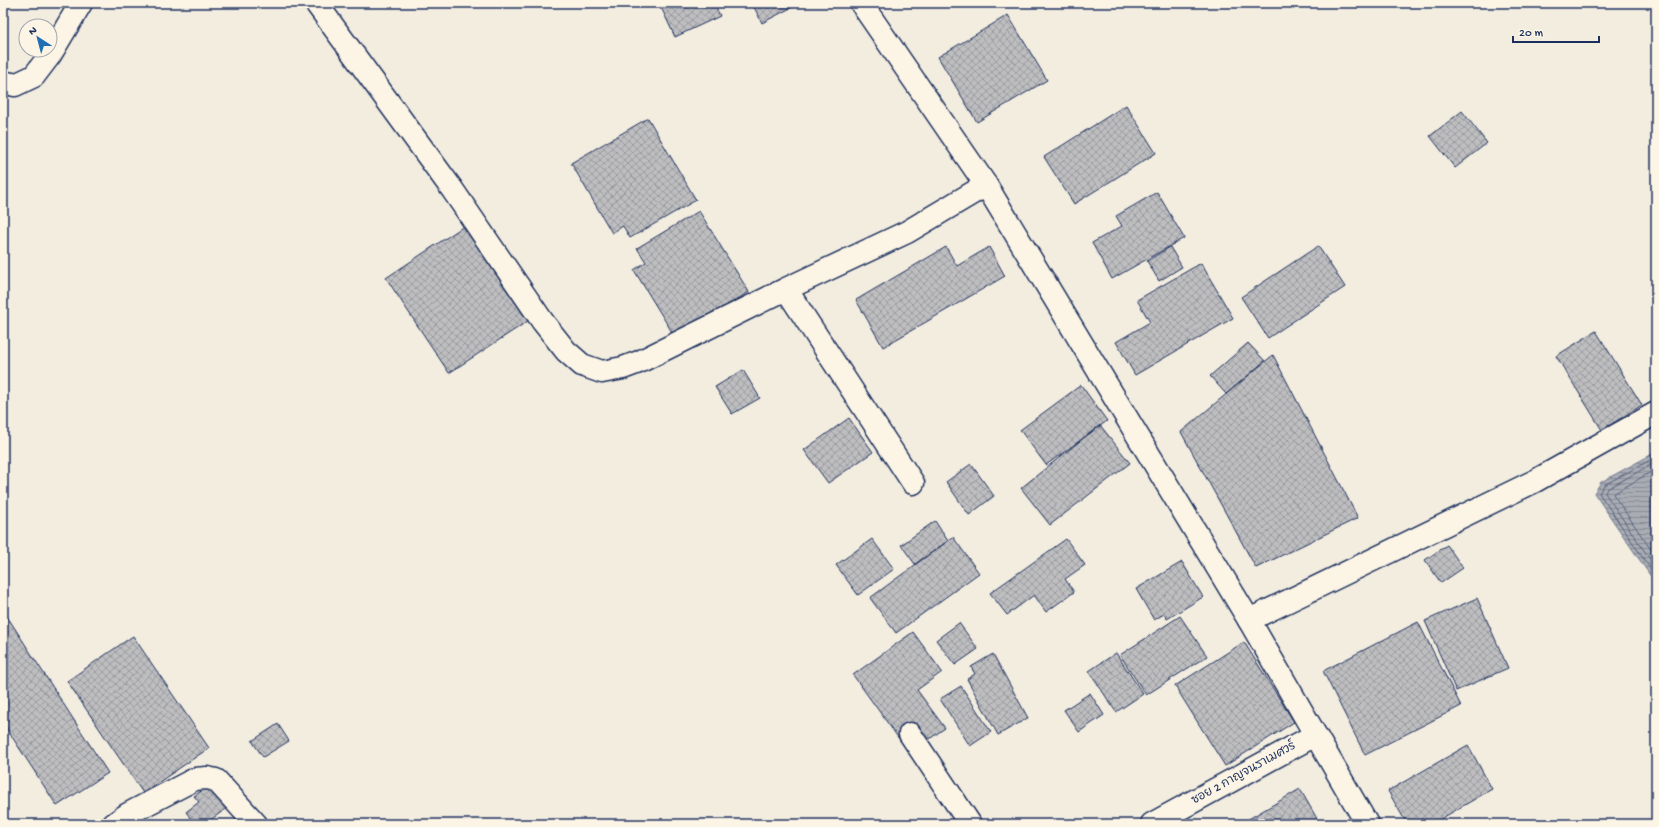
<svg xmlns="http://www.w3.org/2000/svg" width="1659" height="827" font-family="'Gochi Hand','Playpen Sans Thai',sans-serif">
	<style>
		.water { fill: url(#water-rules); stroke: #707a91 }
		.lines { fill: none; stroke-linecap: round; stroke-linejoin: round }
		.shore { stroke: #546180; stroke-width: 1 }
		.building { fill: url(#building-cross-hatch); stroke: #1b2f5e }
		.minor-casing { stroke: #1b2f5e; stroke-width: 25 }
		.tertiary-casing { stroke: #1b2f5e; stroke-width: 25 }
		.minor { stroke: #fcf5e5; stroke-width: 22 }
		.tertiary { stroke: #fcf5e5; stroke-width: 22 }
		.labels { text-anchor: middle; dominant-baseline: central; stroke-width: 3.5; stroke-linejoin: round; paint-order: stroke }
		.street-label { font-size: 12px; fill: #1b2f5e; stroke: #fcf5e5 }
	</style>
	<defs>
		<pattern id="water-rules" width="6" height="5" patternUnits="userSpaceOnUse"><rect width="6" height="5" fill="#a9acb3"/><path d="M0 2.5h6" fill="none" stroke="#898c95"/></pattern>
		<pattern id="building-cross-hatch" width="8" height="8" patternUnits="userSpaceOnUse"><rect width="8" height="8" fill="#bebec0"/><path d="M0 0l8 8M0 8l8-8" fill="none" stroke="#9a9b9f"/></pattern>
	</defs>
	<rect width="100%" height="100%" fill="#f3ede0"/>
	<filter id="ink" filterUnits="userSpaceOnUse"><feTurbulence type="fractalNoise" baseFrequency=".025" numOctaves="2"/><feDisplacementMap in="SourceGraphic" scale="8" xChannelSelector="R" yChannelSelector="G"/><feConvolveMatrix kernelMatrix="1 2 1 2 8 2 1 2 1" color-interpolation-filters="sRGB"/></filter>
	<g filter="url(#ink)">
		<!-- water -->
		<path class="water" d="M1656,452V584L1594,493L1601,482Z"/>
		<g class="lines">
			<!-- shore -->
			<path class="shore" d="M1656,457L1604,485L1599,493L1656,577
				M1656,462L1607,489L1605,493L1656,568
				M1656,469L1613,494L1656,557"/>
		</g>
		<!-- building -->
		<path class="building" d="M659,3H714L720,16L675,37Z
			M752,3H800L762,23Z
			M1008,15L1047,80L977,122L938,57Z
			M1126,105L1156,153L1074,204L1044,157Z
			M1462,111L1487,143L1455,168L1430,136Z
			M648,118L696,200L630,238L623,226L612,233L571,163Z
			M1157,192L1184,238L1112,279L1092,243L1122,226L1116,216Z
			M699,211L749,292L675,337L634,270L646,262L637,248Z
			M467,224L531,319L449,373L386,278Z
			M1318,246L1345,287L1268,338L1241,297Z
			M946,247L957,266L989,247L1005,276L883,347L856,300Z
			M1170,247L1182,267L1159,281L1147,261Z
			M1201,263L1233,318L1135,375L1116,342L1150,322L1137,300Z
			M1596,331L1642,405L1602,430L1556,356Z
			M1248,343L1265,361L1226,394L1210,376Z
			M1273,355L1358,518L1256,568L1181,432Z
			M743,370L760,398L732,414L715,387Z
			M1081,385L1107,421L1046,465L1020,430Z
			M849,418L873,452L828,483L804,450Z
			M1100,425L1130,463L1050,525L1021,488Z
			M971,464L994,496L969,515L946,482Z
			M935,521L948,541L915,564L901,545Z
			M953,537L979,573L896,633L870,598Z
			M872,539L894,569L858,595L836,565Z
			M1066,539L1085,565L1065,579L1074,592L1046,612L1034,595L1007,615L990,593Z
			M1447,545L1463,568L1441,583L1425,560Z
			M1182,562L1203,597L1167,619L1164,614L1154,620L1136,589Z
			M1477,598L1508,668L1456,691L1425,621Z
			M3,610L108,773L57,806L3,723Z
			M1180,616L1207,656L1146,695L1120,655Z
			M1418,622L1461,706L1365,755L1323,671Z
			M959,623L978,649L955,665L936,640Z
			M913,632L942,672L917,690L945,728L928,740L920,730L902,743L853,675Z
			M133,636L209,748L143,793L67,681Z
			M1244,642L1294,722L1225,766L1175,686Z
			M1116,653L1143,694L1116,712L1089,671Z
			M993,654L1028,718L998,735L967,679L975,674L971,667Z
			M961,686L991,732L970,746L940,699Z
			M1090,693L1104,715L1079,732L1064,710Z
			M278,724L289,741L263,757L252,741Z
			M1468,745L1492,789L1432,824H1407L1388,791Z
			M210,785L227,808L205,824H195L186,812L199,802L194,796Z
			M1300,789L1320,824H1240Z"/>
		<g class="lines">
			<!-- minor casing -->
			<g class="minor-casing">
				<path id="minor" d="M316,3L452,189L543,322L566,351L582,365L602,372L623,368L639,362L786,289
					M3,82L15,85L34,76L50,55L81,3
					M913,483L786,289L907,232L986,185
					M1249,620L1535,481L1656,413
					M910,734L970,824
					M114,824L128,814L195,779L207,778L216,780L256,824
					M1152,824L1315,735"/>
			</g>
			<!-- tertiary casing -->
			<g class="tertiary-casing">
				<path id="tertiary" d="M861,3L986,185L1249,620L1367,824"/>
			</g>
			<!-- minor -->
			<use href="#minor" class="minor"/>
			<!-- tertiary -->
			<use href="#tertiary" class="tertiary"/>
		</g>
	</g>
	<g class="labels">
		<!-- street labels -->
		<g class="street-label">
			<text transform="translate(1244 774) rotate(-29)">ซอย 2 กาญจนราเมศวร์</text>
		</g>
	</g>
	<!-- margin -->
	<rect width="1659" height="827" fill="none" stroke="#fcf5e5" stroke-width="16"/>
	<rect x="8" y="8" width="1643" height="811" fill="none" stroke="#1b2f5e" stroke-width="1.5" filter="url(#ink)"/>
	<!-- north arrow -->
	<g transform="translate(38 38) rotate(324)"><circle r="19" fill="#fcf5e5" stroke="#a2a6af"/>
	<path d="M0-3L7 15L0 10L-7 15Z" fill="#1f6fb2"/>
	<text y="-6" font-size="11" font-weight="bold" text-anchor="middle" fill="#1b2f5e">N</text>
	</g>
	<!-- scale -->
	<path d="M1513 36v6h86v-6" fill="none" stroke="#1b2f5e" stroke-width="2"/>
	<text x="1519" y="36" font-size="12" fill="#1b2f5e" stroke="#fcf5e5" stroke-width="3" paint-order="stroke">20 m</text>
</svg>
